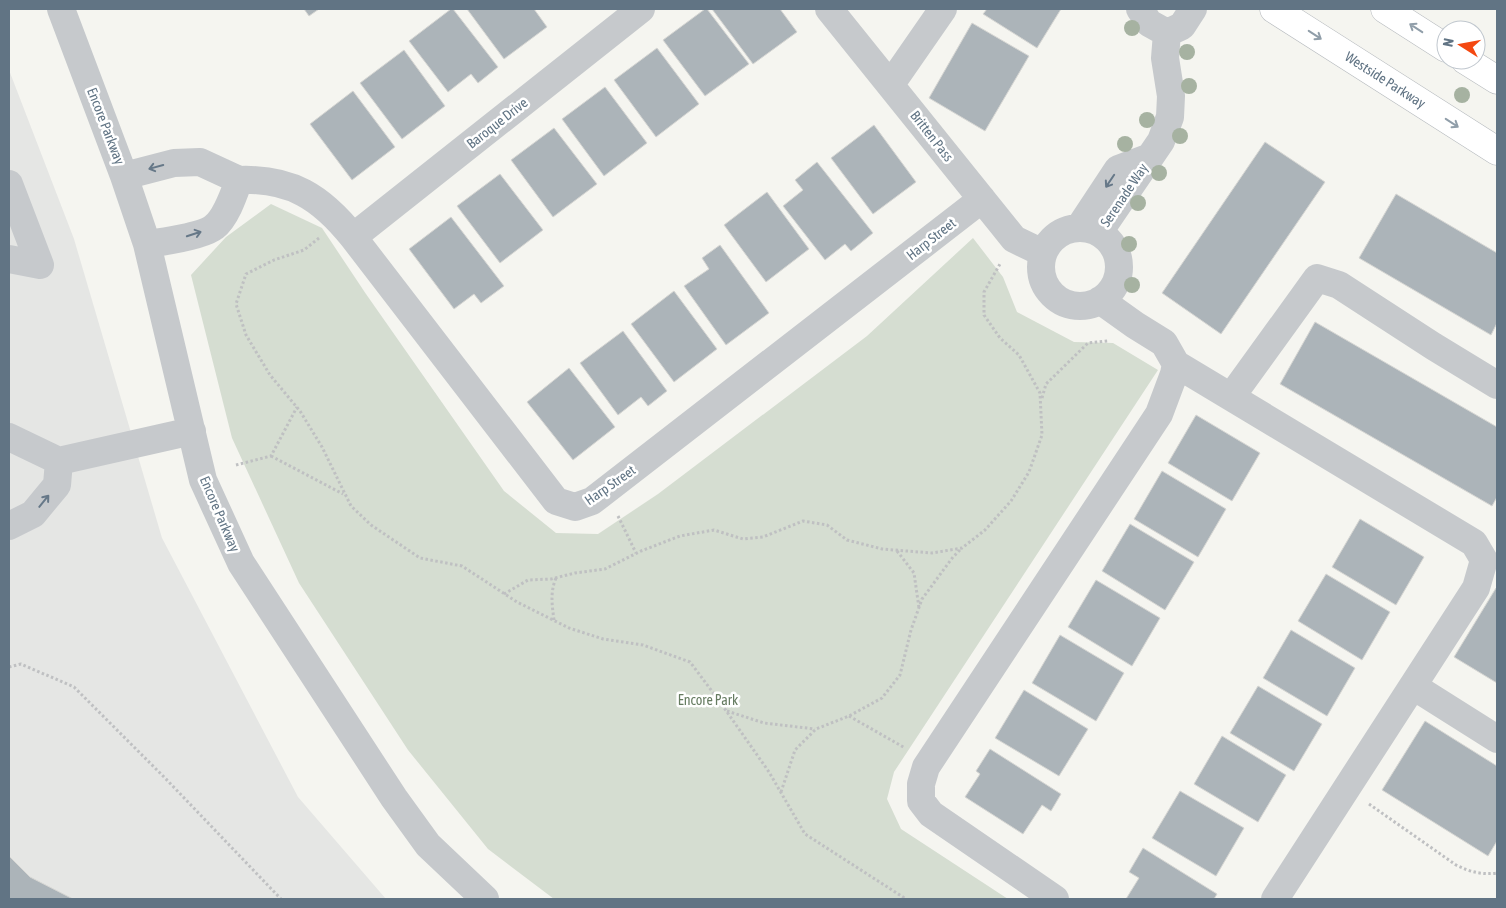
<svg xmlns="http://www.w3.org/2000/svg" width="1506" height="908" font-family="'Asap Condensed',sans-serif">
	<style>
		.built { fill: #e5e6e4 }
		.green { fill: #d5ddd1 }
		.building { fill: #acb4b9; stroke: #d6d6d3 }
		.lines { fill: none; stroke-linecap: round; stroke-linejoin: round }
		.major-casing { stroke: #b6babe; stroke-width: 29 }
		.path { stroke: #bfc0c2; stroke-width: 3; stroke-dasharray: 2.5 2.5; stroke-linecap: butt }
		.minor { stroke: #c6c9cc; stroke-width: 28 }
		.major { stroke: #fff; stroke-width: 28 }
		.tree { fill: #a6b2a1 }
		.oneway { stroke: #909ea9 }
		.oneway2 { stroke: #667888 }
		.labels { text-anchor: middle; dominant-baseline: central; stroke-width: 5; stroke-linejoin: round; paint-order: stroke }
		.street-label { font-size: 14px; fill: #617484; stroke: #fff }
		.park-label { font-size: 14px; fill: #657b60; stroke: #fff }
	</style>
	<rect width="100%" height="100%" fill="#f5f5f0"/>
	<!-- built -->
	<path class="built" d="M9,70L74,239L162,538L298,797L386,899H9Z"/>
	<!-- green -->
	<path class="green" d="M271,204L322,228L366,294L504,491L556,533L598,534L658,494L867,336L973,238L1003,277L1017,312L1074,342L1113,343L1158,370L894,772L887,799L901,829L1008,899H554L488,849L408,750L299,583L232,438L191,275L226,237Z"/>
	<!-- building -->
	<path class="building" d="M304,9H319L309,16Z
		M451,9H453L498,67L478,83L471,74L448,92L409,41Z
		M467,9H534L547,27L504,59Z
		M705,9H707L749,64L705,96L663,40Z
		M712,9H780L797,32L753,64Z
		M987,9H1061L1037,48L983,14Z
		M972,23L1029,56L985,131L929,98Z
		M657,48L699,104L656,137L614,80Z
		M404,50L445,106L402,139L360,83Z
		M605,87L647,143L604,176L562,119Z
		M353,91L395,147L352,180L310,124Z
		M874,125L916,182L873,214L831,158Z
		M554,128L597,184L553,217L511,160Z
		M1265,142L1325,182L1221,334L1162,293Z
		M817,162L873,233L851,251L845,244L825,260L783,206L803,190L795,180Z
		M500,174L543,230L500,263L457,206Z
		M767,192L809,249L766,282L724,225Z
		M1396,194L1497,253V323L1491,335L1359,258Z
		M451,217L504,286L481,303L474,294L454,309L409,249Z
		M720,245L769,313L726,345L684,286L709,269L702,258Z
		M674,291L717,349L674,382L631,324Z
		M1315,322L1497,427V497L1492,506L1280,384Z
		M623,331L667,391L648,406L641,397L618,415L580,363Z
		M569,368L615,427L573,460L527,402Z
		M1196,415L1260,453L1232,501L1168,463Z
		M1162,471L1226,509L1198,557L1134,519Z
		M1360,519L1424,557L1396,605L1332,567Z
		M1130,524L1194,562L1165,610L1102,571Z
		M1326,574L1390,612L1362,660L1298,621Z
		M1096,580L1160,618L1132,666L1068,627Z
		M1496,588H1497V683L1454,657Z
		M1291,630L1355,668L1327,716L1263,678Z
		M1060,635L1124,673L1096,721L1032,683Z
		M1258,686L1322,724L1294,771L1230,733Z
		M1024,690L1088,729L1059,776L995,738Z
		M1425,721L1497,766V841L1488,856L1382,790Z
		M1222,736L1286,775L1258,822L1194,784Z
		M990,749L1061,794L1051,811L1042,805L1023,834L965,797L980,774L976,771Z
		M1180,791L1244,828L1216,876L1152,838Z
		M1143,848L1217,894L1214,899H1126L1139,878L1129,872Z
		M9,856L30,877L73,899H9Z"/>
	<g class="lines">
		<!-- major casing -->
		<g class="major-casing">
			<g id="major">
				<path id="s1" d="M1274,9L1497,151"/>
				<path d="M1385,9L1446,48"/>
				<path d="M1465,60L1497,80"/>
			</g>
		</g>
		<!-- path -->
		<path class="path" d="M319,238L304,250L274,260L246,274L236,304L246,335L270,375L300,411L322,447L351,506L371,525L420,558L462,566L517,602L569,628L603,639L643,645L690,662L720,702L769,772L805,834L906,899
			M1042,398L1046,384L1088,343L1108,341
			M271,456L343,494
			M236,465L271,456L297,407
			M618,516L636,553
			M897,551L914,573L919,608
			M504,594L528,580L551,579L575,573L605,569L641,551L680,536L714,530L743,539L763,537L803,521L827,525L847,540L882,549L932,553L962,548L985,530L1011,501L1029,472L1042,435L1040,393L1019,355L1000,338L984,315V292L1000,264
			M554,620C552,605 550,592 556,578
			M9,667L21,664L74,687L165,778L281,899
			M727,711L764,723L815,729
			M849,716L905,748
			M781,792L795,750L816,729L849,716L882,698L900,675L911,630L922,599L953,557L961,549
			M1369,804L1456,865C1470,872 1482,875 1497,873"/>
		<!-- minor -->
		<path class="minor" d="M61,9L124,176L147,244L203,480L241,563L394,798L428,845L485,899
			M829,9L1014,239L1043,253
			M1140,9L1149,23L1167,33L1182,26L1193,9
			M891,84L943,9
			M124,176L174,163L200,162L239,180C234,194 226,218 214,227C203,236 162,242 147,244
			M239,180C291,178 321,197 353,237L556,501L575,507L592,501L982,199
			M9,184L40,265L9,259
			M1041 267a39 39 0 1 1 78 0a39 39 0 1 1-78 0Z
			M1079,228L1118,169L1150,157
			M1099,232L1161,141L1170,117L1171,96L1165,58L1167,33
			M353,237L641,9
			M1100,300L1135,325L1164,343L1176,364L1474,543L1484,560L1476,588L1275,899
			M1231,397L1317,278L1339,285L1433,346L1497,385
			M9,437L59,461L192,431
			M9,526L33,514L57,485L59,461
			M1413,686L1497,739
			M1055,899L931,814L921,801V784L926,767L1159,414L1174,374L1176,364"/>
		<!-- major -->
		<use href="#major" class="major"/>
	</g>
	<!-- trees -->
	<g class="tree">
		<circle cx="1132" cy="28" r="8"/>
		<circle cx="1187" cy="52" r="8"/>
		<circle cx="1189" cy="86" r="8"/>
		<circle cx="1462" cy="95" r="8"/>
		<circle cx="1147" cy="120" r="8"/>
		<circle cx="1180" cy="136" r="8"/>
		<circle cx="1125" cy="144" r="8"/>
		<circle cx="1159" cy="173" r="8"/>
		<circle cx="1138" cy="203" r="8"/>
		<circle cx="1129" cy="244" r="8"/>
		<circle cx="1132" cy="285" r="8"/>
	</g>
	<!-- one-way arrows -->
	<defs><path id="oneway-shaft" d="M-6 0H5M1.5-3L5.5 0L1.5 3" fill="none" stroke-width="1.6" stroke-linecap="round" stroke-linejoin="round" transform="scale(1.25)"/></defs>
	<g class="oneway">
		<use href="#oneway-shaft" transform="translate(1416 28) rotate(-147)"/>
		<use href="#oneway-shaft" transform="translate(1315 35) rotate(33)"/>
		<use href="#oneway-shaft" transform="translate(1452 123) rotate(33)"/>
	</g>
	<g class="oneway2">
		<use href="#oneway-shaft" transform="translate(156 167) rotate(165)"/>
		<use href="#oneway-shaft" transform="translate(1110 181) rotate(124)"/>
		<use href="#oneway-shaft" transform="translate(194 234) rotate(-18)"/>
		<use href="#oneway-shaft" transform="translate(44 501) rotate(-51)"/>
	</g>
	<g class="labels">
		<!-- street labels -->
		<g class="street-label">
			<text stroke="none"><textPath href="#s1" startOffset="132">Westside Parkway</textPath></text>
			<text transform="translate(497 123) rotate(-38)">Baroque Drive</text>
			<text transform="translate(106 126) rotate(69)">Encore Parkway</text>
			<text transform="translate(932 136) rotate(52)">Britten Pass</text>
			<text transform="translate(1124 195) rotate(-56)">Serenade Way</text>
			<text transform="translate(931 239) rotate(-38)">Harp Street</text>
			<text transform="translate(610 485) rotate(-35)">Harp Street</text>
			<text transform="translate(220 514) rotate(67)">Encore Parkway</text>
		</g>
		<!-- park labels -->
		<g class="park-label">
			<text x="708" y="700">Encore Park</text>
		</g>
	</g>
	<!-- border -->
	<rect width="1506" height="908" fill="none" stroke="#617484" stroke-width="20"/>
	<!-- north arrow -->
	<g transform="translate(1461 45) rotate(281)"><circle r="24" fill="#ffffff" stroke="#c0c7ce"/>
	<path d="M0-4L9 19L0 12L-9 19Z" fill="#f44811"/>
	<text y="-8" font-size="14" font-weight="bold" text-anchor="middle" fill="#617484">N</text>
	</g>
</svg>
